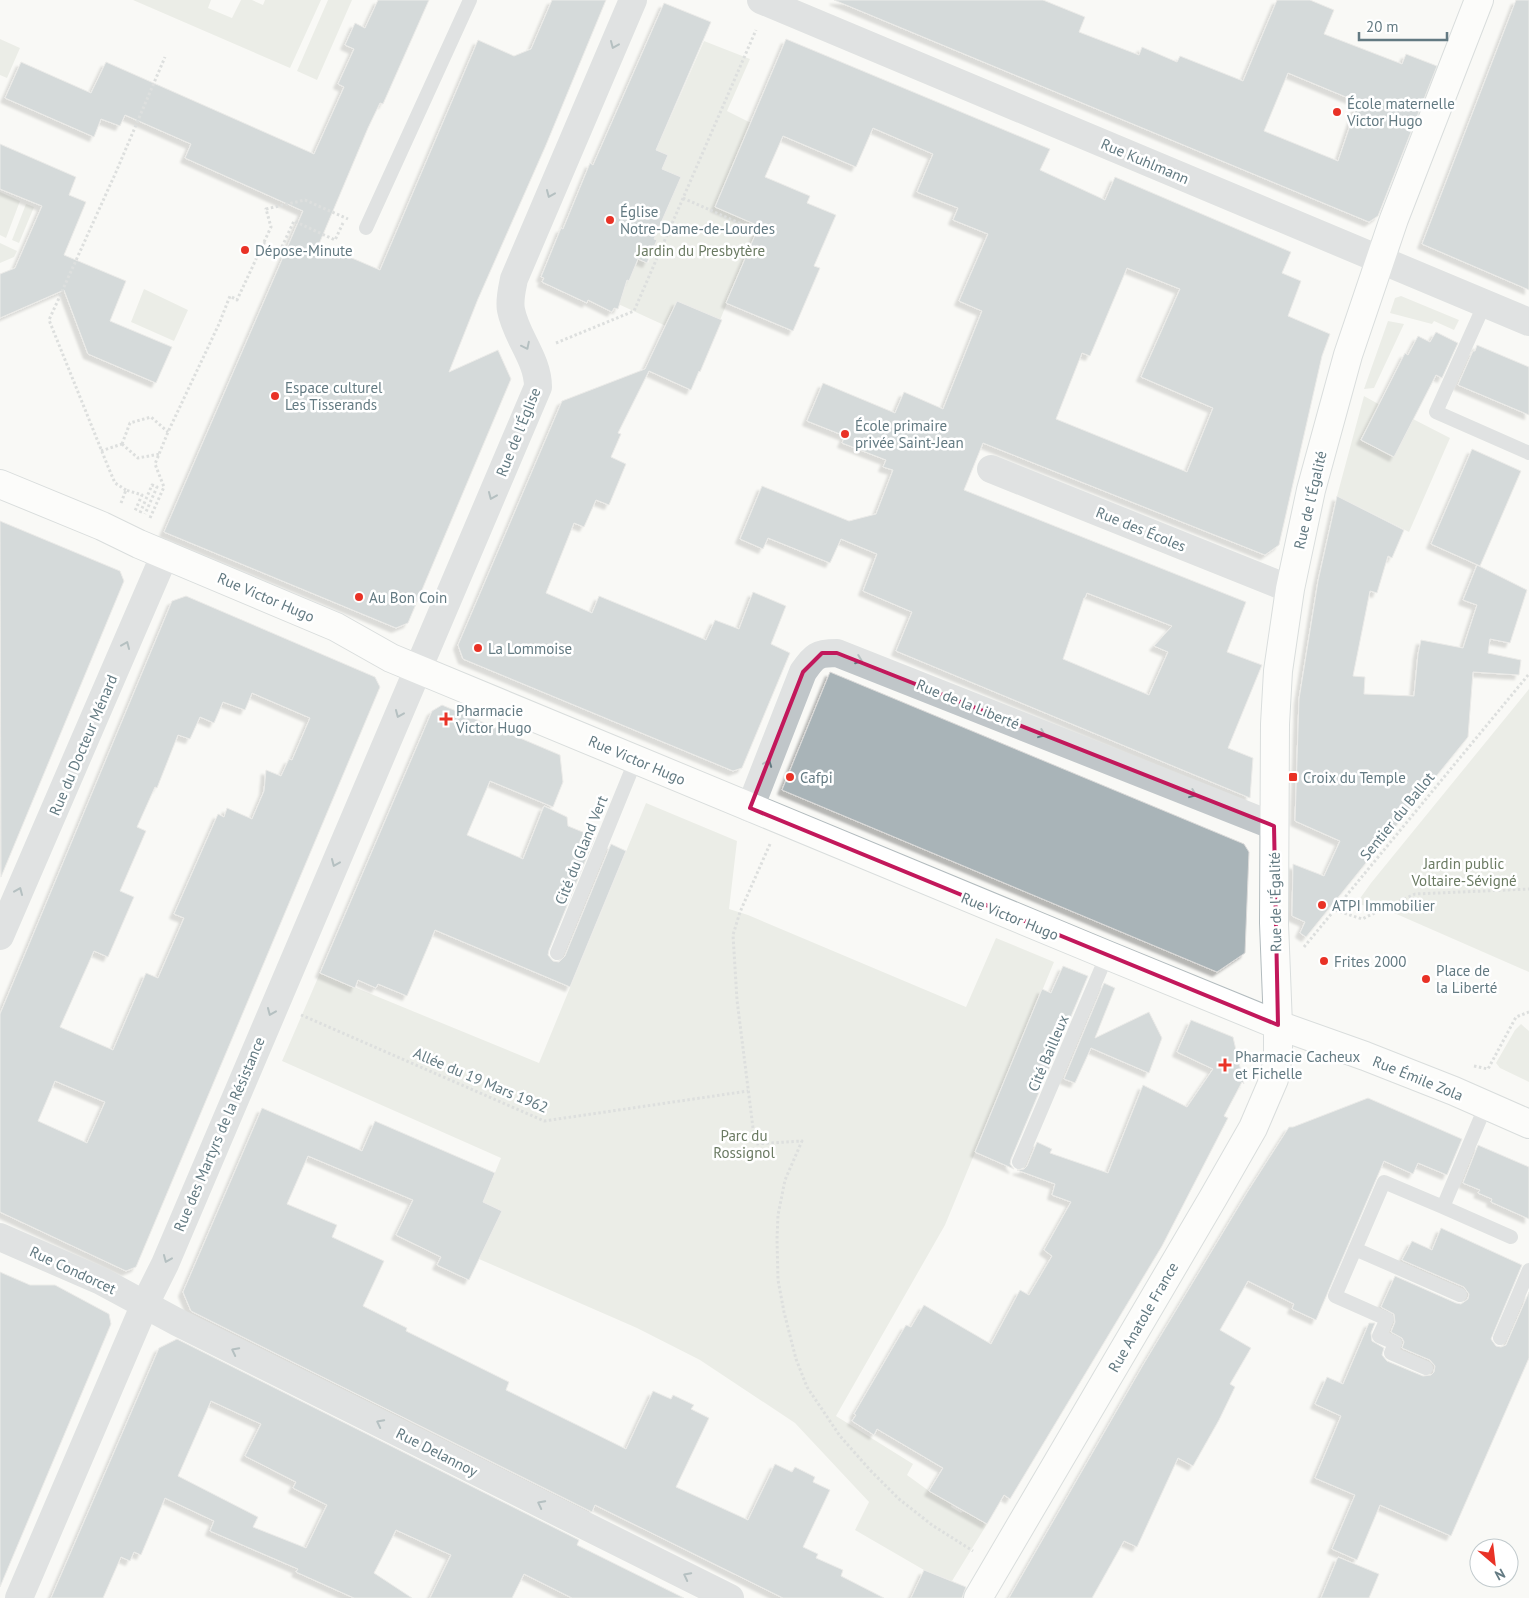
<svg xmlns="http://www.w3.org/2000/svg" width="1529" height="1598" font-family="'PT Sans',sans-serif">
	<style>
		.green { fill: #daded5 }
		.building { fill: #a9b4b8; stroke: #dbdad9; fill-rule: evenodd; filter: url(#shadow) }
		.lines { fill: none; stroke-linecap: round; stroke-linejoin: round }
		.secondary-casing { stroke: #b2bbbe; stroke-width: 30 }
		.path { stroke: #babfc1; stroke-width: 3; stroke-dasharray: 2.5 2.5; stroke-linecap: butt }
		.lane { stroke: #c0c6c9; stroke-width: 14 }
		.street { stroke: #c0c6c9; stroke-width: 28 }
		.secondary { stroke: #fff; stroke-width: 28 }
		.oneway { stroke: #637a82 }
		.marked { fill: none; stroke: #c2185b; stroke-width: 4; stroke-linejoin: round }
		.poi-dot { fill: #e93226; stroke: #fff; stroke-width: 2 }
		.labels { text-anchor: middle; dominant-baseline: central; stroke-width: 5; stroke-linejoin: round; paint-order: stroke }
		.poi-label { font-size: 15px; fill: #637a82; stroke: #fff; text-anchor: start }
		.street-label { font-size: 15px; fill: #637a82; stroke: #fff }
		.park-label { font-size: 15px; fill: #6a7a62; stroke: #fff }
	</style>
	<defs>
		<filter id="shadow"><feDropShadow dx="-4.5" dy="4.5" stdDeviation="1" flood-color="#0004"/></filter>
	</defs>
	<rect width="100%" height="100%" fill="#f9f9f6"/>
	<!-- green -->
	<path class="green" d="M133,0H211L208,8L232,18L241,0H252L263,5L265,0H321L290,68Z
		M328,0H352L317,80L297,71Z
		M0,39L20,48L7,78L0,75Z
		M704,41L750,59L727,111L751,123L715,207L759,226L720,320L677,301L666,326L616,303L621,299L622,296L619,295L626,279L629,281L633,262L636,264L638,260L635,258L648,263L657,240L645,235L680,177L662,169L668,155L656,150Z
		M0,192L20,201L6,238L0,235Z
		M26,204L34,207L19,243L12,240Z
		M0,243L17,251L14,257L0,263Z
		M144,289L188,310L174,341L131,322Z
		M1401,296L1459,320L1454,330L1434,321L1432,324L1390,313L1395,298Z
		M1388,321L1404,324L1374,388L1364,389Z
		M1364,396L1382,406L1370,429L1367,428L1360,440L1393,457L1413,419L1450,438L1409,532L1337,496Z
		M1529,689V972L1385,909L1356,904L1371,883Z
		M646,803L737,841L729,909L748,915L966,1007L996,938L1054,962L945,1225L836,1416L913,1464L907,1475L929,1491L952,1504L951,1507L961,1513L963,1511L987,1524L952,1581L924,1570L855,1530L869,1502L795,1423L700,1360L637,1328L479,1259L502,1211L483,1202L501,1158L282,1061L320,973L539,1063Z
		M1521,1024L1529,1031V1082L1500,1068L1496,1063L1515,1030Z"/>
	<!-- building -->
	<path class="building" d="M378,0H429L383,104L380,103L368,128L319,244L380,270L478,40L514,56L531,49L552,0H606L546,145L478,299L449,372L498,350L511,379L408,623L396,628L164,532L303,211L185,158L191,144L125,115L120,126L101,119L94,137L5,98L21,62L91,93L106,62L314,154L344,87L338,84L354,49L345,45L355,23L365,28Z
		M834,0H1043L1085,17L1079,32L1139,55L1142,47L1177,62L1180,56L1243,81L1277,0H1310L1334,10L1324,34L1402,64L1406,54L1437,66L1378,216L1369,222ZM1288,73L1358,102L1338,161L1264,131Z
		M1516,0H1529V290L1422,244Z
		M664,3L711,22L656,150L668,155L662,169L681,177L654,239L657,240L647,263L638,259L629,281L627,280L618,309L614,308L612,312L588,300L587,303L542,282L544,278L541,277L561,228L563,229L590,163L593,165Z
		M786,39L1050,149L1040,170L1105,200L1115,177L1291,252L1282,273L1301,281L1288,316L1330,334L1322,356L1279,545L1265,555L983,443L964,490L1246,602L1227,652L1262,665L1228,748L1253,758L1250,798L896,651L912,612L863,591L877,554L841,539L830,563L768,538L763,549L740,539L762,486L849,521L876,514L893,470L883,467L886,460L842,443L845,436L807,421L823,383L895,413L904,392L943,409L982,311L959,301L988,234L953,220L958,208L917,192L933,154L873,128L856,167L783,136L765,177L810,196L807,203L836,215L814,266L820,268L793,331L726,303L759,226L715,207ZM1127,268L1180,289L1141,377L1213,408L1187,472L1056,419L1082,353L1090,356ZM1087,593L1172,626L1154,646L1168,652L1149,695L1063,659L1084,598H1085Z
		M0,144L76,177L69,195L86,202L64,255L126,281L110,321L172,347L156,383L88,354L64,290L0,318V274L15,268L42,206L0,189Z
		M677,301L722,320L700,372L699,371L691,390L649,371L618,433L621,434L611,457L626,464L609,505L596,500L584,527L574,523L546,593L592,613L599,596L706,640L715,620L739,629L753,592L786,606L771,644L790,653L742,768L733,771L463,659L458,645L562,401L645,369Z
		M1436,332L1458,343L1442,378L1436,375L1394,457L1361,440L1405,353L1408,355L1418,336L1430,342Z
		M1477,345L1529,367V415L1458,385L1473,351H1475Z
		M1472,449L1521,471L1480,566L1431,544Z
		M1337,496L1404,530L1392,558L1388,556L1377,593L1370,591L1353,676L1365,677L1364,694L1414,696L1418,654L1421,640L1463,648L1477,605L1463,600L1477,565L1527,590L1510,643L1490,639L1488,653L1521,660L1519,675L1473,672L1468,737L1306,937L1300,933L1305,922L1292,916L1293,864L1324,876L1340,841L1295,821L1299,699L1318,581Z
		M0,521L120,571L124,581L1,877Z
		M186,596L375,677L380,687L136,1267L126,1271L0,1212V1014L172,601ZM252,693L310,718L292,760L289,759L281,776L266,770L264,791L252,819L227,808L224,817L218,814L174,914L184,918L158,978L146,973L113,1050L60,1027L94,951L108,957L134,897L120,891L146,831L137,827L155,787L157,788L178,735L190,739L200,717L214,723L223,702L245,710ZM55,1081L105,1102L87,1143L38,1121Z
		M830,672L1244,844L1249,852L1245,953L1217,972L782,790Z
		M442,705L560,755L563,782L553,807L490,781L467,835L523,859L544,806L567,817L568,826L595,837L549,950L548,955L553,961L559,962L565,956L611,844L626,851L570,987L435,930L407,996L378,984L376,988L358,980L355,988L320,973L432,711Z
		M1063,966L1088,976L1011,1159L1010,1164L1014,1169L975,1152L1042,989L1051,993Z
		M1104,983L1115,988L1095,1038L1149,1012L1162,1038L1149,1073L1091,1048L1075,1083L1064,1079Z
		M1191,1020L1233,1037L1244,1084L1242,1082L1224,1116L1228,1118L1162,1246L1010,1499L1004,1495L987,1524L929,1491L943,1468L877,1429L874,1435L852,1421L856,1415L854,1414L906,1325L911,1327L924,1305L991,1344L1020,1290L1029,1295L1052,1256L1044,1250L1071,1202L1052,1195L1055,1184L1017,1170L1024,1169L1027,1166L1037,1142L1052,1149L1050,1153L1108,1173L1143,1085L1187,1107L1213,1069L1177,1052Z
		M1368,1098L1462,1139L1447,1175L1418,1163L1413,1174L1384,1161L1316,1320L1292,1309L1294,1304L1248,1281L1220,1330L1251,1348L1230,1384L1235,1387L1219,1420L1193,1466L1178,1458L1137,1547L1124,1541L1092,1598H1009L1143,1365L1248,1191L1289,1127H1293Z
		M262,1108L362,1151L375,1121L495,1173L483,1202L502,1211L469,1280L437,1265L441,1257L396,1235L413,1200L308,1156L287,1204L337,1225L332,1237L384,1261L363,1306L407,1328L406,1331L509,1382L506,1390L626,1449L653,1391L671,1399L673,1395L694,1405L691,1409L709,1418L676,1487L748,1520L775,1464L792,1472L795,1467L815,1477L813,1482L830,1490L803,1547L818,1554L816,1558L843,1570L841,1576L884,1598H783L595,1505L592,1512L191,1311L183,1292Z
		M1478,1145L1529,1167V1219L1491,1202L1492,1199L1478,1193L1480,1190L1463,1183Z
		M1441,1228L1522,1265L1491,1339L1496,1346L1501,1347L1506,1345L1529,1292V1358L1451,1536L1380,1505L1357,1560L1332,1549L1355,1495L1315,1478L1341,1416L1315,1404L1327,1377L1343,1384L1369,1323H1375L1371,1333L1372,1341L1384,1348L1382,1355L1387,1361L1423,1376L1431,1375L1434,1372L1435,1366L1430,1360L1402,1348L1404,1342L1402,1338L1391,1332L1395,1322L1394,1314L1381,1307L1395,1276L1456,1303L1461,1304L1468,1299L1469,1294L1464,1287L1402,1260L1412,1241L1432,1250Z
		M0,1272L30,1285H55L109,1314L111,1324L0,1587Z
		M177,1339L579,1540L577,1545L684,1598H572L524,1574L512,1598H430L451,1555L396,1530L374,1573L412,1598H354L296,1572L298,1569L210,1531L214,1521L165,1498L141,1555L134,1552L130,1561L121,1557L103,1598H51L159,1348ZM211,1401L261,1424L245,1456L296,1482L293,1488L327,1505L306,1548L253,1527L258,1517L178,1476Z
		M1338,1557L1379,1574L1369,1598H1321Z
		M924,1570L966,1587L962,1598H911Z"/>
	<g class="lines">
		<!-- secondary casing -->
		<g class="secondary-casing">
			<path id="secondary" d="M0,484L102,526L139,544L336,627L391,658L1107,955L1278,1025L1365,1056L1454,1091L1529,1124
				M978,1598L1213,1198L1253,1128L1274,1079L1278,1056V1025L1274,923L1275,724L1278,671L1290,589L1311,490L1348,355L1394,219L1479,0"/>
		</g>
		<!-- path -->
		<path class="path" d="M683,198L757,231
			M263,243L280,251
			M285,253L280,251L294,221L335,240L343,223
			M556,343L634,311L756,30
			M122,444L130,423L151,417L168,432
			M122,444L138,458L160,454
			M101,451L122,444
			M126,490L115,483L109,469L49,320L116,172L165,57
			M121,503L126,490L142,495L135,511
			M140,513L152,485L157,487L145,514
			M150,518L164,487L155,464L168,432L219,324L230,296L237,300L271,227L266,209L305,200L348,219
			M770,844L740,912L733,935L737,1000L755,1144L802,1141L785,1180L778,1215L777,1239L778,1280L784,1312L796,1359L807,1387L840,1436L870,1470L899,1499L932,1525L973,1551
			M1335,910L1362,919L1415,894L1529,889
			M1304,947L1529,674
			M301,1015L544,1121L748,1091
			M1474,1066L1488,1069L1516,1017L1529,1012"/>
		<!-- lane -->
		<path class="lane" d="M366,228L470,0
			M1485,303L1436,412L1529,453
			M557,953L636,759
			M1019,1162L1107,955
			M1443,1207L1511,1237
			M1355,1249L1460,1295
			M1500,1338L1529,1270
			M1426,1368L1391,1353L1395,1343L1379,1336L1387,1319L1335,1296L1384,1182L1443,1207L1486,1105"/>
		<!-- street -->
		<path class="street" d="M761,0L1529,322
			M991,469L1290,589
			M750,808L803,672C814,656 817,653 837,653L1274,826
			M0,936L165,554
			M0,1237L101,1281L177,1322L730,1598
			M19,1598L145,1304L165,1264L538,387C538,359 516,337 511,310C509,300 512,289 514,279L633,0"/>
		<!-- secondary -->
		<use href="#secondary" class="secondary"/>
	</g>
	<!-- one-way arrows -->
	<defs><path id="oneway-chevron" d="M-2-3.5L2.5 0L-2 3.5" fill="none" stroke-width="1.6" stroke-linecap="round" stroke-linejoin="round" transform="scale(1.25)"/></defs>
	<g class="oneway">
		<use href="#oneway-chevron" transform="translate(614 45) rotate(113)"/>
		<use href="#oneway-chevron" transform="translate(550 194) rotate(113)"/>
		<use href="#oneway-chevron" transform="translate(526 346) rotate(64)"/>
		<use href="#oneway-chevron" transform="translate(492 496) rotate(113)"/>
		<use href="#oneway-chevron" transform="translate(126 645) rotate(-67)"/>
		<use href="#oneway-chevron" transform="translate(859 660) rotate(21)"/>
		<use href="#oneway-chevron" transform="translate(399 714) rotate(113)"/>
		<use href="#oneway-chevron" transform="translate(1042 734) rotate(22)"/>
		<use href="#oneway-chevron" transform="translate(768 763) rotate(-69)"/>
		<use href="#oneway-chevron" transform="translate(1193 794) rotate(22)"/>
		<use href="#oneway-chevron" transform="translate(335 863) rotate(113)"/>
		<use href="#oneway-chevron" transform="translate(19 891) rotate(-67)"/>
		<use href="#oneway-chevron" transform="translate(271 1012) rotate(113)"/>
		<use href="#oneway-chevron" transform="translate(167 1259) rotate(113)"/>
		<use href="#oneway-chevron" transform="translate(235 1351) rotate(-153)"/>
		<use href="#oneway-chevron" transform="translate(380 1423) rotate(-153)"/>
		<use href="#oneway-chevron" transform="translate(541 1504) rotate(-153)"/>
		<use href="#oneway-chevron" transform="translate(687 1576) rotate(-153)"/>
	</g>
	<!-- marked area -->
	<path d="M0 0H1529V1598H0ZM822,653H837L1274,826L1278,1025L750,808L803,672Z" fill="#f9f9f6" fill-opacity=".55" fill-rule="evenodd"/>
	<path class="marked" d="M822,653H837L1274,826L1278,1025L750,808L803,672Z"/>
	<!-- markers -->
	<g class="poi-dot">
		<circle cx="1337" cy="112" r="5"/>
		<circle cx="610" cy="220" r="5"/>
		<circle cx="245" cy="250" r="5"/>
		<circle cx="275" cy="396" r="5"/>
		<circle cx="845" cy="434" r="5"/>
		<circle cx="359" cy="597" r="5"/>
		<circle cx="478" cy="648" r="5"/>
		<path d="M443.5 711.5h5v5h5v5h-5v5h-5v-5h-5v-5h5z"/>
		<circle cx="790" cy="777" r="5"/>
		<rect x="1288" y="772" width="10" height="10" rx="2.5"/>
		<circle cx="1322" cy="905" r="5"/>
		<circle cx="1324" cy="961" r="5"/>
		<circle cx="1426" cy="979" r="5"/>
		<path d="M1222.5 1057.5h5v5h5v5h-5v5h-5v-5h-5v-5h5z"/>
	</g>
	<g class="labels">
		<!-- poi labels -->
		<g class="poi-label">
			<text x="1347" y="103">École maternelle<tspan x="1347" dy="17">Victor Hugo</tspan></text>
			<text x="620" y="211">Église<tspan x="620" dy="17">Notre-Dame-de-Lourdes</tspan></text>
			<text x="255" y="250">Dépose-Minute</text>
			<text x="285" y="387">Espace culturel<tspan x="285" dy="17">Les Tisserands</tspan></text>
			<text x="855" y="425">École primaire<tspan x="855" dy="17">privée Saint-Jean</tspan></text>
			<text x="369" y="597">Au Bon Coin</text>
			<text x="488" y="648">La Lommoise</text>
			<text x="456" y="710">Pharmacie<tspan x="456" dy="17">Victor Hugo</tspan></text>
			<text x="800" y="777">Cafpi</text>
			<text x="1303" y="777">Croix du Temple</text>
			<text x="1332" y="905">ATPI Immobilier</text>
			<text x="1334" y="961">Frites 2000</text>
			<text x="1436" y="970">Place de<tspan x="1436" dy="17">la Liberté</tspan></text>
			<text x="1235" y="1056">Pharmacie Cacheux<tspan x="1235" dy="17">et Fichelle</tspan></text>
		</g>
		<!-- street labels -->
		<g class="street-label">
			<text transform="translate(1145 161) rotate(23)">Rue Kuhlmann</text>
			<text transform="translate(518 432) rotate(-68)">Rue de l'Église</text>
			<text transform="translate(1310 500) rotate(-77)">Rue de l'Égalité</text>
			<text transform="translate(1141 529) rotate(22)">Rue des Écoles</text>
			<text transform="translate(266 597) rotate(23)">Rue Victor Hugo</text>
			<text transform="translate(968 704) rotate(22)">Rue de la Liberté</text>
			<text transform="translate(83 745) rotate(-67)">Rue du Docteur Ménard</text>
			<text transform="translate(637 760) rotate(23)">Rue Victor Hugo</text>
			<text transform="translate(1397 816) rotate(-51)">Sentier du Ballot</text>
			<text transform="translate(581 850) rotate(-68)">Cité du Gland Vert</text>
			<text transform="translate(1275 902) rotate(-91)">Rue de l'Égalité</text>
			<text transform="translate(1010 916) rotate(22)">Rue Victor Hugo</text>
			<text transform="translate(1048 1053) rotate(-67)">Cité Bailleux</text>
			<text transform="translate(1418 1078) rotate(22)">Rue Émile Zola</text>
			<text transform="translate(481 1080) rotate(23)">Allée du 19 Mars 1962</text>
			<text transform="translate(219 1134) rotate(-67)">Rue des Martyrs de la Résistance</text>
			<text transform="translate(73 1270) rotate(25)">Rue Condorcet</text>
			<text transform="translate(1143 1317) rotate(-60)">Rue Anatole France</text>
			<text transform="translate(437 1452) rotate(27)">Rue Delannoy</text>
		</g>
		<!-- park labels -->
		<g class="park-label">
			<text x="701" y="250">Jardin du Presbytère</text>
			<text x="1464" y="863">Jardin public<tspan x="1464" dy="17">Voltaire-Sévigné</tspan></text>
			<text x="744" y="1135">Parc du<tspan x="744" dy="17">Rossignol</tspan></text>
		</g>
	</g>
	<!-- north arrow -->
	<g transform="translate(1494 1563) rotate(152)"><circle r="24" fill="#ffffff" stroke="#c1cacd"/>
	<path d="M0-4L9 19L0 12L-9 19Z" fill="#e93226"/>
	<text y="-8" font-size="14" font-weight="bold" text-anchor="middle" fill="#637a82">N</text>
	</g>
	<!-- scale -->
	<path d="M1359 32v8h88v-8" fill="none" stroke="#637a82" stroke-width="2.5"/>
	<text x="1366" y="32" font-size="15" fill="#637a82" stroke="#ffffff" stroke-width="4" paint-order="stroke">20 m</text>
</svg>
